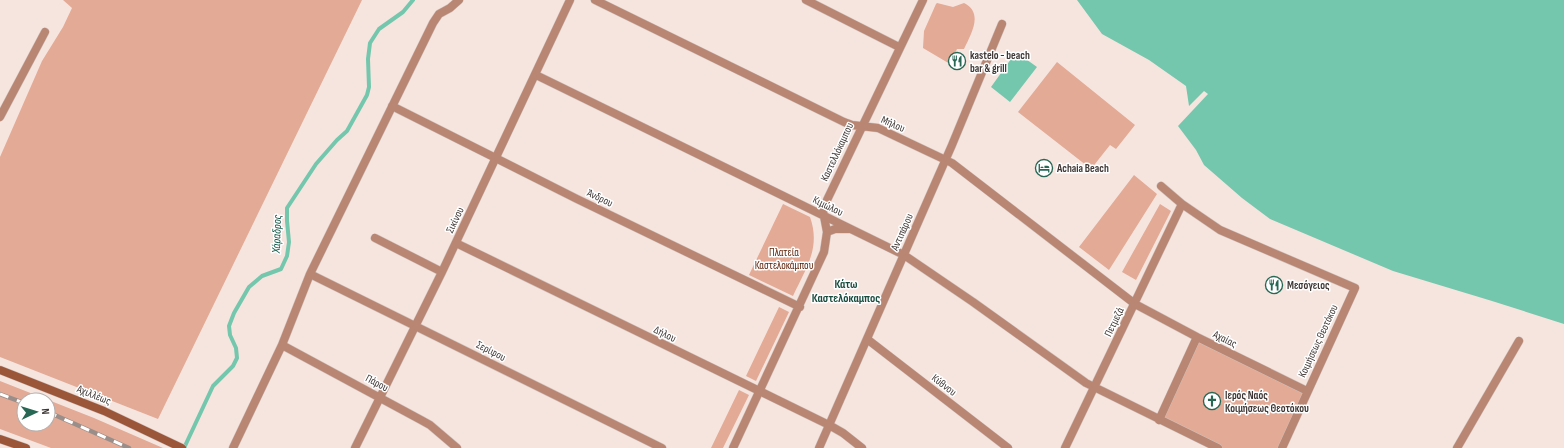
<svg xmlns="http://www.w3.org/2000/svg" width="1564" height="448" font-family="'Sofia Sans Condensed',sans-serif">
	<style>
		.green { fill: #e3aa95; fill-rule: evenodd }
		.water { fill: #74c7ad }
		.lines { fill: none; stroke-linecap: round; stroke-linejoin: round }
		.stream { stroke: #74c7ad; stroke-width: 4 }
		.street-casing { stroke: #d1c2bd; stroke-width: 9 }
		.secondary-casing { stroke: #d1c2bd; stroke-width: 9 }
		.street { stroke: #b88673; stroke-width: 8 }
		.secondary { stroke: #9b5539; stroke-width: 8 }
		.rail-casing { stroke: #9a8e8a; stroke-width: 4.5 }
		.rail { stroke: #fff; stroke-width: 3; stroke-dasharray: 9; stroke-linecap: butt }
		.labels { text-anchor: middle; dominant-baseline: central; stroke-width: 3; stroke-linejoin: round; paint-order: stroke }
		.poi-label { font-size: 11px; font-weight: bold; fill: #3e3735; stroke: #fff; text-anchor: start }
		.street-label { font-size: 11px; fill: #3e3735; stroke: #fff }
		.park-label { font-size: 11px; fill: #581b00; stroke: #fff }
		.water-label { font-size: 12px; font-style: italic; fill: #135745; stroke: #fff }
		.neighbourhood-label { font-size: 12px; font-weight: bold; fill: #194c3e; stroke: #fff }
	</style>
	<rect width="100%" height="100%" fill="#f6e5df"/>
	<!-- green -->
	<path class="green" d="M63,0H362L158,419L0,357V157L42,61L63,27L72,8Z
		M937,3L953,7L964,3C984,13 971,34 964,49H957L950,64L923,48L924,31L936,4Z
		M1057,62L1135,125L1116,149L1110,145L1091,169L1018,112Z
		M1134,175L1157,194L1109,270L1079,247Z
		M783,204L810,217C821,248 806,268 793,296L749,275Z
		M1160,204L1171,211L1136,280L1122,272Z
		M779,307L789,312L756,381L746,376Z
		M1197,337L1307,391L1282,448H1218L1159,420Z
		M0,381L94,418L163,448H51L0,429ZM24,400H48V424H24Z
		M739,390L749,395L723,448H711Z"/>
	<!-- water -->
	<path class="water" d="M1077,0H1564V324L1492,301L1393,271L1270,219L1242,198L1204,165L1196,150L1178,126L1208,94L1204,91L1189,106L1186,86L1149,60L1102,34Z
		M1016,52L1037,67L1010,102L991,87Z"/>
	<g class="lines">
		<!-- stream -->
		<path class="stream" d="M184,448L213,386L233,366L237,358L236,348L230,335L229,326L234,313L249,287L262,276L281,269L287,256L289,242L287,221V208L316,164L337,140L347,131L367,95L369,87L368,59L370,43L379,29L403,12L413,0"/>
		<!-- street casing -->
		<g class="street-casing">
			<path id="street" d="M595,0L844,122L852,125L878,128L952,163L1135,304L1197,337L1307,391
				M806,0L899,47
				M536,75L904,255L973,302L1086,383L1218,448
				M392,106L577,199L800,307
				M0,117L45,32
				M1161,186L1182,204L1220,230L1355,288L1282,448
				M827,232L835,229H848
				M375,238L442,272
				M456,243L829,425L843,433L862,448
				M310,274L662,448
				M867,339L1008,448
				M282,345L421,420L430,425L457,448
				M1159,420L1197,337
				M233,448L282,345L310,274L433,23L439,14L450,8L459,0
				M355,448L442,272L570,0
				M733,448L824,252L827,232L823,211L827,200L923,0
				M819,448L952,145L1002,24
				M1065,448L1182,204
				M1457,448L1519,341"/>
		</g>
		<!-- secondary casing -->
		<g class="secondary-casing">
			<path id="secondary" d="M0,370L104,411L182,448
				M0,439L26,448"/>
		</g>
		<!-- street -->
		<use href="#street" class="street"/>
		<!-- secondary -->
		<use href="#secondary" class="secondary"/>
		<!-- rail casing -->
		<g class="rail-casing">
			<path id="rail" d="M0,394L24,403
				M48,412L129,448"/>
		</g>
		<!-- rail -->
		<use href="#rail" class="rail"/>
	</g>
	<!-- icons -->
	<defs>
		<g id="restaurant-ring" transform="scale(0.9)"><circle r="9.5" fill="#fff" stroke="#276754" stroke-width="1.5"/><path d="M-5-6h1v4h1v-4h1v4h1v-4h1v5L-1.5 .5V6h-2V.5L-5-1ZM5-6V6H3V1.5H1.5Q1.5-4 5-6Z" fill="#276754"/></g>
		<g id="hotel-ring" transform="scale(0.9)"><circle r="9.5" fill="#fff" stroke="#276754" stroke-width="1.5"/><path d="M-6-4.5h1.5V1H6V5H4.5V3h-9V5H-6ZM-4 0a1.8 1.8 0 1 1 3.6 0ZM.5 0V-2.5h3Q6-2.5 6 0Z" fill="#276754"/></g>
		<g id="church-ring" transform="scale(0.9)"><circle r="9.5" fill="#fff" stroke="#276754" stroke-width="1.5"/><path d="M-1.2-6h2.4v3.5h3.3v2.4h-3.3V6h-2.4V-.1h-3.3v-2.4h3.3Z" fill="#276754"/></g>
	</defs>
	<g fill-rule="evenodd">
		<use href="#restaurant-ring" x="957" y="61"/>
		<use href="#hotel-ring" x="1044" y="168"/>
		<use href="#restaurant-ring" x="1274" y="285"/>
		<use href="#church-ring" x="1212" y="401"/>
	</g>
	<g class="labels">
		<!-- poi labels -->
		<g class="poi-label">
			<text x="970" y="55">kastelo - beach<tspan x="970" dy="13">bar &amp; grill</tspan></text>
			<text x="1057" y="168">Achaia Beach</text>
			<text x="1287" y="285">Μεσόγειος</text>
			<text x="1225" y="395">Ιερός Ναός<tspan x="1225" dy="13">Κοιμήσεως Θεοτόκου</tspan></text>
		</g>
		<!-- street labels -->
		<g class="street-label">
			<text transform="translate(893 124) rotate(24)">Μήλου</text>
			<text transform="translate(837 152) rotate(-65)">Καστελλόκαμπου</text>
			<text transform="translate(600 198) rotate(26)">Άνδρου</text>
			<text transform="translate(828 206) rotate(26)">Κιμώλου</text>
			<text transform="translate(455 220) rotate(-64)">Σικίνου</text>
			<text transform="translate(902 232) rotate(-66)">Αντιπάρου</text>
			<text transform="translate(1114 322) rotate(-64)">Πετμεζά</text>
			<text transform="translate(665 334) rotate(26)">Δήλου</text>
			<text transform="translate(1225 339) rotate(26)">Αχαίας</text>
			<text transform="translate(1318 341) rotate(-65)">Κοιμήσεως Θεοτόκου</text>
			<text transform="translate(491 351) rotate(27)">Σερίφου</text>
			<text transform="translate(377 383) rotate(28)">Πάρου</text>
			<text transform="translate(944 385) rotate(38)">Κύθνου</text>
			<text transform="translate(94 395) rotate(22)">Αχιλλέως</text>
		</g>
		<!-- park labels -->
		<g class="park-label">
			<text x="784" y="252">Πλατεία<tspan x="784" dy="13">Καστελοκάμπου</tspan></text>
		</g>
		<!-- water labels -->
		<g class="water-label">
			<text transform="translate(277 234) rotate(-88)">Χάραδρος</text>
		</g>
		<!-- neighbourhood labels -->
		<g class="neighbourhood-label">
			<text x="846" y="284">Κάτω<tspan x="846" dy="14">Καστελόκαμπος</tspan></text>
		</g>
	</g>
	<!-- north arrow -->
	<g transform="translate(36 412) rotate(86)"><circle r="19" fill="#ffffff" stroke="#b2afae"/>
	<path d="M0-3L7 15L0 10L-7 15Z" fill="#276754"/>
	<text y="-6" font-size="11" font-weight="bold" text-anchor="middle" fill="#3e3735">N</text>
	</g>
</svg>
